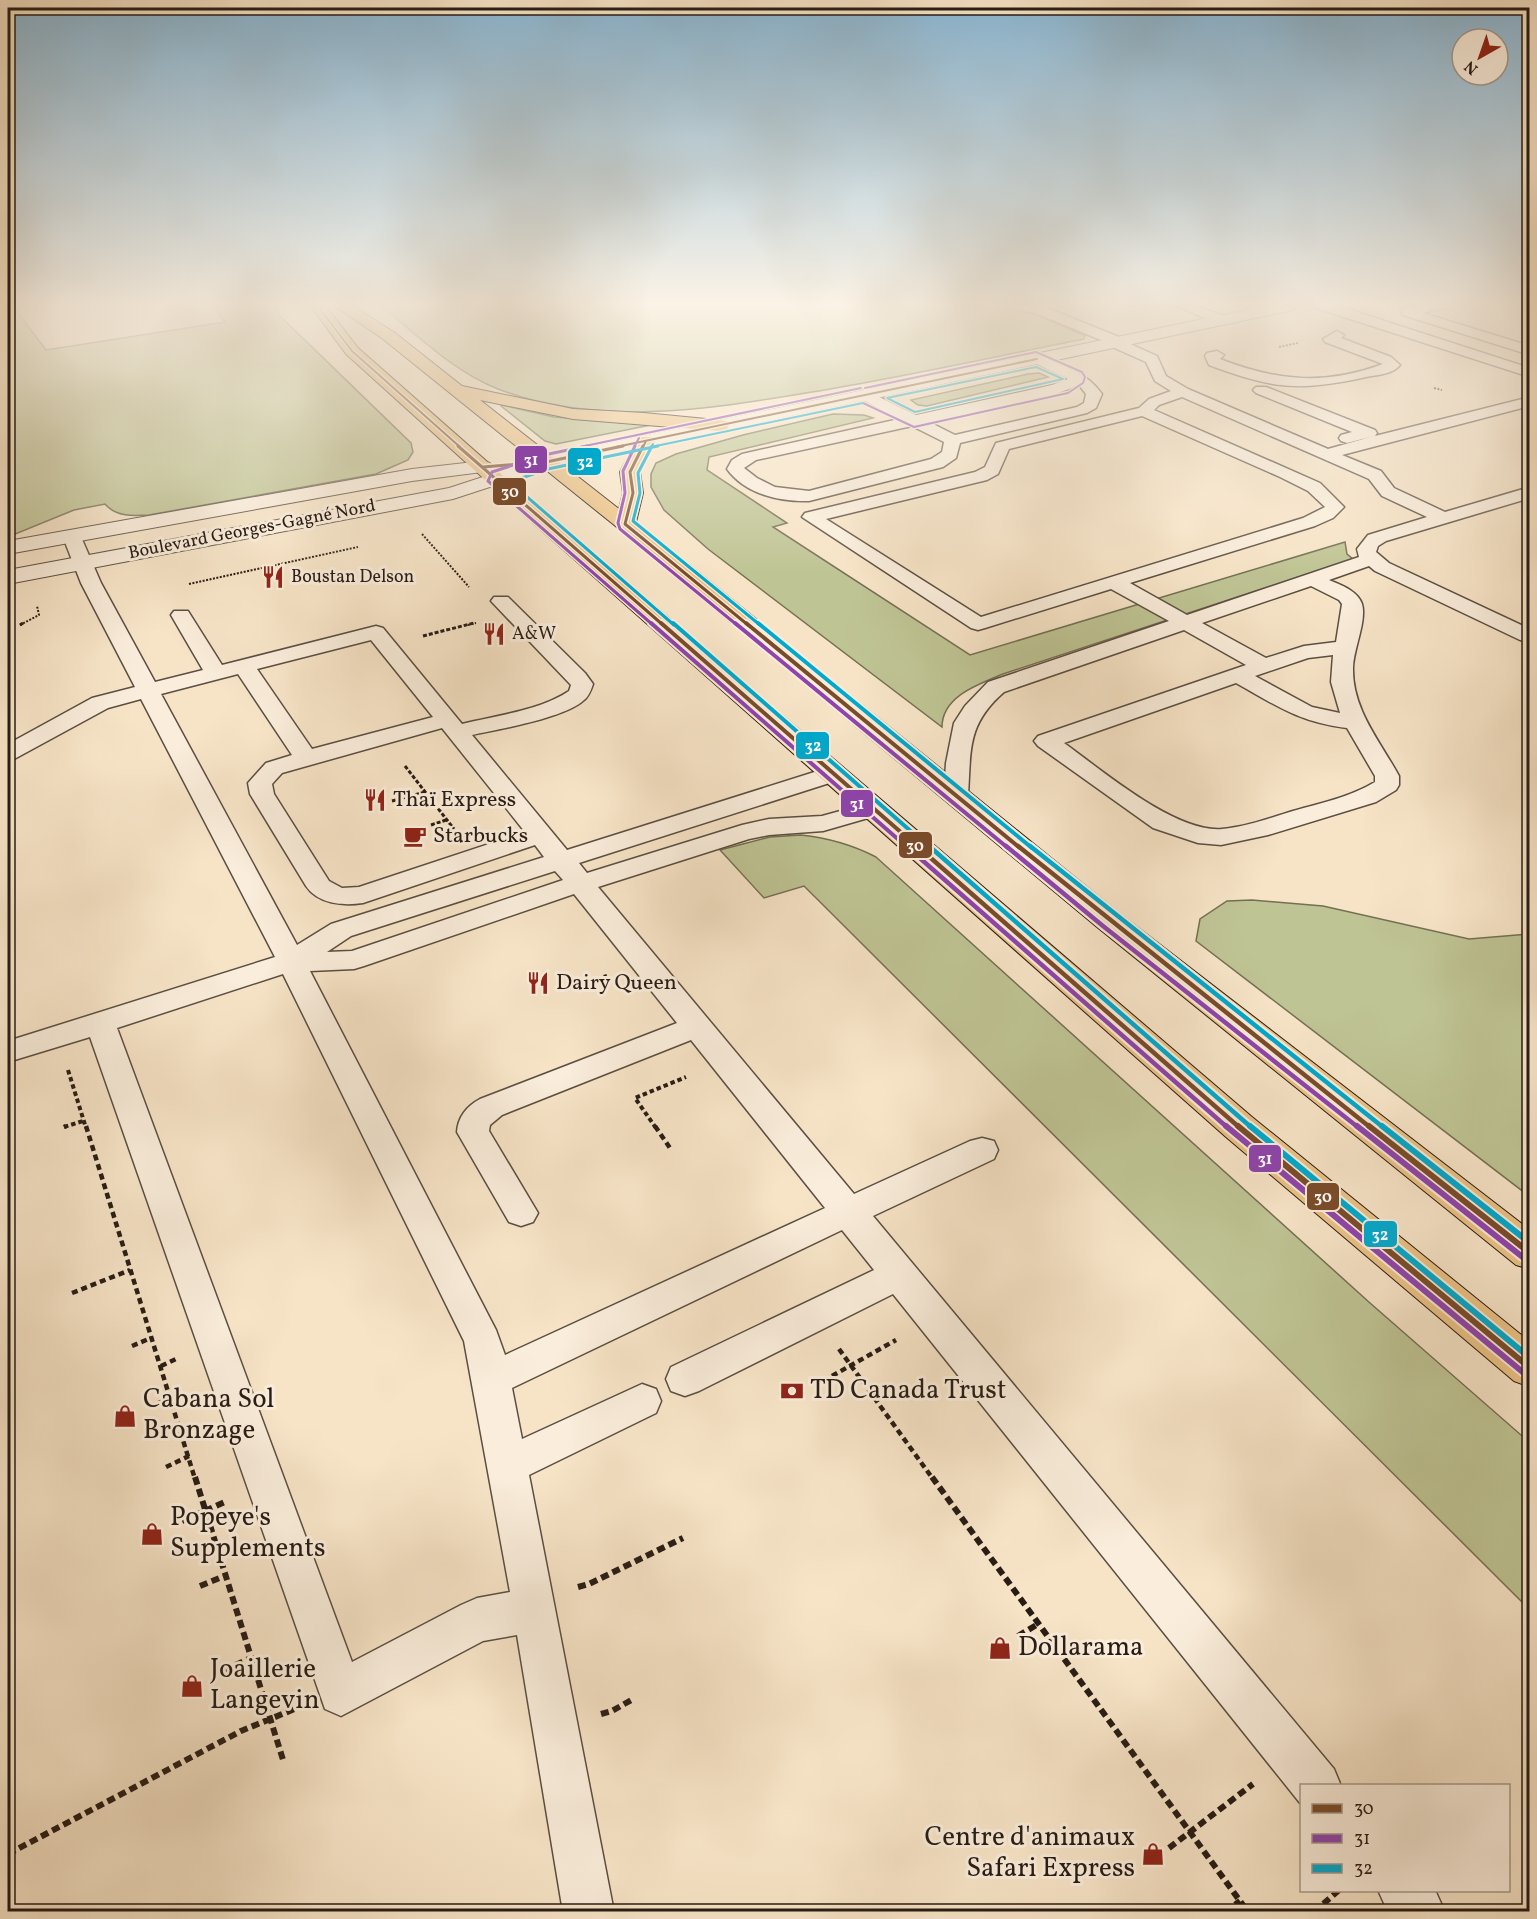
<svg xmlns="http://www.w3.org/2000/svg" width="1537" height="1919" font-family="Vollkorn,serif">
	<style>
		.green { fill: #bfc494; stroke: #737054; stroke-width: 1.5 }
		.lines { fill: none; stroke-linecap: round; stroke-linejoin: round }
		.service-casing { stroke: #5b4e42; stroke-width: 3 }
		.minor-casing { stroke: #5b4e42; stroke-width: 2 }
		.tertiary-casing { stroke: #5b4e42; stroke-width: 2 }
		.trunk-casing { stroke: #271c15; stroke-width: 2 }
		.path-far4 { stroke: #271c15; stroke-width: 2; stroke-dasharray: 2 1.5; stroke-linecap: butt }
		.path-far3 { stroke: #271c15; stroke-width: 3; stroke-dasharray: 4 2; stroke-linecap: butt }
		.path-far2 { stroke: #271c15; stroke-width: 4; stroke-dasharray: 4.5 3; stroke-linecap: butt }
		.path-far1 { stroke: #271c15; stroke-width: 4.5; stroke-dasharray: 6 4; stroke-linecap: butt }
		.path { stroke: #271c15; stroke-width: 6; stroke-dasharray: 8 4.5; stroke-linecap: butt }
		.service { fill: #faeddb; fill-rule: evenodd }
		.minor { fill: #faeddb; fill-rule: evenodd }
		.tertiary { fill: #faeddb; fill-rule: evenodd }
		.trunk { fill: #ecc284; fill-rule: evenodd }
		.bus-1-far4-casing { stroke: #faeddb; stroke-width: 4.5 }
		.bus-1-far3-casing { stroke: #faeddb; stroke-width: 6 }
		.bus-1-far2-casing { stroke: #faeddb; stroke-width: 8 }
		.bus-1-far1-casing { stroke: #faeddb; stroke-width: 9 }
		.bus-1-casing { stroke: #faeddb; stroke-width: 10 }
		.bus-2-far4-casing { stroke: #faeddb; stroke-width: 4.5 }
		.bus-2-far3-casing { stroke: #faeddb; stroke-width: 6 }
		.bus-2-far2-casing { stroke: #faeddb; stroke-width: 8 }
		.bus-2-far1-casing { stroke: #faeddb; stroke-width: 9 }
		.bus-2-casing { stroke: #faeddb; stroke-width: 10 }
		.bus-3-far4-casing { stroke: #faeddb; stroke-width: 4.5 }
		.bus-3-far3-casing { stroke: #faeddb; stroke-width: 6 }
		.bus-3-far2-casing { stroke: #faeddb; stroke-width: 8 }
		.bus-3-far1-casing { stroke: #faeddb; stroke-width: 9 }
		.bus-3-casing { stroke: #faeddb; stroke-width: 10 }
		.bus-1-far4 { stroke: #7a4b2a; stroke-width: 2 }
		.bus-1-far3 { stroke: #7a4b2a; stroke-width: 3 }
		.bus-1-far2 { stroke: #7a4b2a; stroke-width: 4 }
		.bus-1-far1 { stroke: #7a4b2a; stroke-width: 4.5 }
		.bus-1 { stroke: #7a4b2a; stroke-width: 6 }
		.bus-2-far4 { stroke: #8e44ad; stroke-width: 2 }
		.bus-2-far3 { stroke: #8e44ad; stroke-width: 3 }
		.bus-2-far2 { stroke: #8e44ad; stroke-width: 4 }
		.bus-2-far1 { stroke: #8e44ad; stroke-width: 4.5 }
		.bus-2 { stroke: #8e44ad; stroke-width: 6 }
		.bus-3-far4 { stroke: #00a9ce; stroke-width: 2 }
		.bus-3-far3 { stroke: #00a9ce; stroke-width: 3 }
		.bus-3-far2 { stroke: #00a9ce; stroke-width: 4 }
		.bus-3-far1 { stroke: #00a9ce; stroke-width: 4.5 }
		.bus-3 { stroke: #00a9ce; stroke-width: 6 }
		.labels { text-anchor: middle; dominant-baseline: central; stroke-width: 6; stroke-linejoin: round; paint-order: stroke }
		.far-street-label { font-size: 18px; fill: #271c15; stroke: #faeddb }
		.far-poi-label { font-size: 18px; fill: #271c15; stroke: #faeddb; text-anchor: start }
		.poi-label { font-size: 22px; fill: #271c15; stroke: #faeddb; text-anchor: start }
		.near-poi-label { font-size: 27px; fill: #271c15; stroke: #faeddb; text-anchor: start }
		.line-badge { stroke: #faeddb; stroke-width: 2 }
		.badge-label { font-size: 16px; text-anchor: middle; font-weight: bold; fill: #fff }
	</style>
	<rect width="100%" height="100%" fill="#f7e4c7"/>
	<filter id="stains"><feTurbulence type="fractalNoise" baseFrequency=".00333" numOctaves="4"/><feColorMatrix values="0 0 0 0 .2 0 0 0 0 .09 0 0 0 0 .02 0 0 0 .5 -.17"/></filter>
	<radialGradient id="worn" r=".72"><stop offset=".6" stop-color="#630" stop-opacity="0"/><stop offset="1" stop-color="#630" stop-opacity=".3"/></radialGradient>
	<!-- green -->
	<path class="green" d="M8,305H12L46,350L225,322L212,305H275L280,316L411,443L413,452L408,460L376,474L149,515C133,516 116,517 105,504L74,510L8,537Z
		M380,305H999L1028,311L1085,336L1084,339C993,357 903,377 812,392C709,409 599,428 498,389C454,372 416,334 380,305Z
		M1039,373L1048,377L927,406L918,405L911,400L1028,374Z
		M502,405L554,417L651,425L556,444L545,441L501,406Z
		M833,414L864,415L873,418L709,457L707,470L787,523L773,527L970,655L1345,542L1347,554L1353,559L1003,674C979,684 942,696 942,727L708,549L664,510L651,487V474L656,463L676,454L743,435Z
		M801,835C829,838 851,844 876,857L1370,1303L1529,1442V1609L804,886L764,898L720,850L770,837Z
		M1252,900L1323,906L1469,939L1529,934V1196L1196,941L1200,919L1227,901Z"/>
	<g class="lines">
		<!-- service casing -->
		<g class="service-casing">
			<path id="service" d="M1010,305H1034L1047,308L1124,339L1126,342L1157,356L1166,376L1188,389L1328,449L1374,436L1347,443L1341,441L1339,438L1341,435L1352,432L1256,393L1253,390L1256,387H1266L1375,430L1377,433L1375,436L1530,397V406L1342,455L1381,471L1394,488L1445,512L1530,487V498L1386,541L1378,546L1376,552L1389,563L1530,629V642L1520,640L1375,571L1369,566L1329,580C1341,585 1358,591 1362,604C1367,621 1353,650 1353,668C1352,709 1380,741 1399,776V785L1396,790L1376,802L1268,835L1221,845L1198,843L1153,828L1038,746L1034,741L1038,736L1246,665L1184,630L1004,692C967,724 971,749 968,795L965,800L956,802L947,800L944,795L946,763L954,723L965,706L988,682L1169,621L1111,589L985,628L978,630L971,628L802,517L805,513L975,472L985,467L996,443L1139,408L1149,399L1171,391L1155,381L1146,362L1110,346L1108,343L1038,314L1011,308ZM1182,397L1369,479L1382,496L1427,517L1368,535L1357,549L1359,557L1187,615L1130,583L1315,526L1333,518L1344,507L1320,483L1154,410L1159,405ZM1142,416L1280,477L1308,491L1325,507L1303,518L981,617L826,519L987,480L998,474L1009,449ZM1311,586L1339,600L1342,604L1336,642L1304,646L1266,658L1202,623ZM1333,655L1331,682L1340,713L1312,707L1255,676L1308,658ZM1236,683C1277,706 1299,722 1347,728L1375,776V782C1350,797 1321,803 1293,811C1270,818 1246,827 1222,829C1175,833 1102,770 1064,743Z
				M1174,305H1193L1227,317L1229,320L1222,324L1217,323Z
				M1242,305H1261L1272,311L1265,315Z
				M1315,305H1335L1530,368V377L1316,308Z
				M1421,305H1446L1445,308L1423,313L1530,346V355L1403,315L1401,312L1403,309Z
				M1337,331L1344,335L1341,338L1391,357L1400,365C1393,374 1377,375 1366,377C1299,392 1274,389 1209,365L1205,356L1207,353L1217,351L1224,355L1220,359C1277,381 1324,386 1383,364L1325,342L1323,339Z
				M1037,355C1060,361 1088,374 1102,394L1096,408L1087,413L960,443L956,458L943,467L809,501C780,502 745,494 727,469L732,460L742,454L899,419L859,398L856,395L859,392H869L916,415L1052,385L1068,379L1032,362L1030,359L1032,356ZM1079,385L1086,394L1084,403L1077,407L955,435L929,422L1056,394ZM912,426L944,442L942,452L931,459L809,491L775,487L757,478L744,468L756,460Z
				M72,531L79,533L81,537L101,583L155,682L203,670L171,615L174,611H188L222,665L376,626L383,628L462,724C497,715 539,711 569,691L571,685L491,601L494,597H508L585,673L593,684C591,690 589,696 584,700C565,718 499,729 472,735L567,850L824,769L833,767L842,769L845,774L842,779L579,863L587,873L742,825L769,819L822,816L873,802L882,804L885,809L882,814L823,831L769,835L749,839L598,887L854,1194L970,1141L982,1138L994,1141L998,1150L994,1159L873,1216L1334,1769L1341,1786H1302L1300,1803L893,1294L699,1391L685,1396L671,1391L666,1379L671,1367L874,1270L842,1230L512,1388L522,1439L642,1384L656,1389L661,1401L656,1413L529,1475L614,1912H563L517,1635L483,1641L341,1716L325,1709L90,1037L8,1062V1041L275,957L141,699L108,708L16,758L8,760V744L92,698L135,687L81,583L63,537L65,533ZM371,640L433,717L312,749L257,669ZM238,674L292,755L266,763L248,783L250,794L306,886C318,904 343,906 363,903L535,845L544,857L331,924L297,945L161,694ZM442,728L525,832L359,887L342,888L329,881L274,794L272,784L282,773ZM555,871L563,880L352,951L327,952L351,936ZM574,894L677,1023L480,1099C467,1106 458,1117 457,1132L509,1222L521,1226L533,1222L538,1213L489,1131L490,1125L502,1115L691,1040L825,1208L505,1355L496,1330L310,971L354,969L364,966ZM283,974L464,1341L510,1592L477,1598L461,1605L352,1662L117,1028Z
				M1378,1890H1435L1445,1912H1388Z"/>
		</g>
		<!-- minor casing -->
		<g class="minor-casing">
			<path id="minor" d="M483,461L490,463L493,467L490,471L412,481L8,554V541L412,469Z
				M495,473L502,475L505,479L502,483L453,499L8,584V570L449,488Z"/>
		</g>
		<!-- tertiary casing -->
		<g class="tertiary-casing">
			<path id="tertiary" d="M1271,305H1300L1293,310L551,467L495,485L488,483L485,479L488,475L546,456Z"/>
		</g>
		<!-- trunk casing -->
		<g class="trunk-casing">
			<path id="trunk" d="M310,305H325L358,348L526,496L1252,1117L1530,1342V1387L1514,1381L1226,1137L512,504L346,354Z
				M333,305H351L395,333L462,386L573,409L644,413L727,421L729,425L727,429L720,431L573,419L480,400L619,509L623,493L620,472L639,437H653L655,441L640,472L643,493L636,522L1119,913L1530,1230V1269L1516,1265L1097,927L618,528L383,339Z"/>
		</g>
		<!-- path-far4 -->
		<path class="path-far4" d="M1279,347L1298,343
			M1434,388L1442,390
			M422,534L469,587
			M189,584L358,547
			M20,625L39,615L37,606
			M468,625L476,623"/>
		<!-- path-far3 -->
		<path class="path-far3" d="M20,625L23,623
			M423,636L474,623
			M405,766L454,829
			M392,801L425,792
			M431,825L446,820"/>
		<!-- path-far2 -->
		<path class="path-far2" d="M568,988L607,976
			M68,1070L86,1128
			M64,1127L83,1121
			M656,1128L635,1098L686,1077"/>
		<!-- path-far1 -->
		<path class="path-far1" d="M86,1126L195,1479
			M655,1126L670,1148
			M64,1127L66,1126
			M72,1293L130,1270
			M132,1346L151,1338
			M839,1349L933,1479
			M161,1366L176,1359
			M832,1376L896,1340
			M149,1407L170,1398
			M166,1467L189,1456"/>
		<!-- path -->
		<path class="path" d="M195,1477L284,1763
			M932,1477L1248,1912
			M182,1521L225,1502
			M200,1586L227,1575
			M578,1587L589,1584L683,1538
			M1018,1636L1038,1624
			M224,1670L251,1658
			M601,1714L612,1711L633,1699
			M1169,1848L1253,1784
			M8,1854L241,1731L297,1708
			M1225,1912L1240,1901
			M1314,1912L1339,1890"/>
		<!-- service -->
		<use href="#service" class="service"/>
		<!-- minor -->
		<use href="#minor" class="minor"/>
		<!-- tertiary -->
		<use href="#tertiary" class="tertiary"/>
		<!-- trunk -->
		<use href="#trunk" class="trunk"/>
		<!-- bus-1-far4 casing -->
		<g class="bus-1-far4-casing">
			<path id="bus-1-far4" d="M317,305L352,351L460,447
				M616,447L1037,359
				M643,447L646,441"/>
		</g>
		<!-- bus-1-far3 casing -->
		<g class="bus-1-far3-casing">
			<path id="bus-1-far3" d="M458,446L663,625
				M643,446L630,472L633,493L625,524L748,625
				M483,467L546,462L623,446"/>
		</g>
		<!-- bus-1-far2 casing -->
		<g class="bus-1-far2-casing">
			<path id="bus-1-far2" d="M661,623L919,848
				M746,623L1020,848"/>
		</g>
		<!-- bus-1-far1 casing -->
		<g class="bus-1-far1-casing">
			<path id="bus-1-far1" d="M917,846L1240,1128
				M1018,846L1371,1128"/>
		</g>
		<!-- bus-1 casing -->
		<g class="bus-1-casing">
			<path id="bus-1" d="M1238,1126L1530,1368
				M1369,1126L1530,1253"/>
		</g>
		<!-- bus-2-far4 casing -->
		<g class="bus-2-far4-casing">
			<path id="bus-2-far4" d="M863,403L914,427L1068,393L1083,383L1085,377L1082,372L1036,352L865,388
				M580,447L861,388
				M634,447L639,438"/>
		</g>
		<!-- bus-2-far3 casing -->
		<g class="bus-2-far3-casing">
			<path id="bus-2-far3" d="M587,446L544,455L492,472L488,481L653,625
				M635,446L623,471L625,493L618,523L620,529L737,625"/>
		</g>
		<!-- bus-2-far2 casing -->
		<g class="bus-2-far2-casing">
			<path id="bus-2-far2" d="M651,623L908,848
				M735,623L1008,848"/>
		</g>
		<!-- bus-2-far1 casing -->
		<g class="bus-2-far1-casing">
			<path id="bus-2-far1" d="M906,846L1228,1128
				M1006,846L1103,926L1359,1128"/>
		</g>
		<!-- bus-2 casing -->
		<g class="bus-2-casing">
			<path id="bus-2" d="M1226,1126L1525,1374
				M1357,1126L1525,1259"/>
		</g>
		<!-- bus-3-far4 casing -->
		<g class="bus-3-far4-casing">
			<path id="bus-3-far4" d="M1036,367L1063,379L915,412L887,398Z
				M651,447L863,403
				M651,447L653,444"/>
		</g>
		<!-- bus-3-far3 casing -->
		<g class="bus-3-far3-casing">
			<path id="bus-3-far3" d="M652,446L638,473L640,493L633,521L760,625
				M658,446L548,469L510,482L674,625"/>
		</g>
		<!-- bus-3-far2 casing -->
		<g class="bus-3-far2-casing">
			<path id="bus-3-far2" d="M673,623L930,848
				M758,623L1032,848"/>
		</g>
		<!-- bus-3-far1 casing -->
		<g class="bus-3-far1-casing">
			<path id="bus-3-far1" d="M929,846L1252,1128
				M1030,846L1384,1128"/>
		</g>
		<!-- bus-3 casing -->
		<g class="bus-3-casing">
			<path id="bus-3" d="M1250,1126L1530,1358
				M1382,1126L1530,1243"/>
		</g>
		<!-- bus-1-far4 -->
		<use href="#bus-1-far4" class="bus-1-far4"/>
		<!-- bus-1-far3 -->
		<use href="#bus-1-far3" class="bus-1-far3"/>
		<!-- bus-1-far2 -->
		<use href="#bus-1-far2" class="bus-1-far2"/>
		<!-- bus-1-far1 -->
		<use href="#bus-1-far1" class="bus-1-far1"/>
		<!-- bus-1 -->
		<use href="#bus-1" class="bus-1"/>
		<!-- bus-2-far4 -->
		<use href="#bus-2-far4" class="bus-2-far4"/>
		<!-- bus-2-far3 -->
		<use href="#bus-2-far3" class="bus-2-far3"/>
		<!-- bus-2-far2 -->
		<use href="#bus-2-far2" class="bus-2-far2"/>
		<!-- bus-2-far1 -->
		<use href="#bus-2-far1" class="bus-2-far1"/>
		<!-- bus-2 -->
		<use href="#bus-2" class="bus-2"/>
		<!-- bus-3-far4 -->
		<use href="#bus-3-far4" class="bus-3-far4"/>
		<!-- bus-3-far3 -->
		<use href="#bus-3-far3" class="bus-3-far3"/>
		<!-- bus-3-far2 -->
		<use href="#bus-3-far2" class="bus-3-far2"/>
		<!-- bus-3-far1 -->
		<use href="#bus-3-far1" class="bus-3-far1"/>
		<!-- bus-3 -->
		<use href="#bus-3" class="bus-3"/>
	</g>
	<!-- sky -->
	<linearGradient id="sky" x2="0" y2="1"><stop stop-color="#8ab8d6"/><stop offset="0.53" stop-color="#fbf3e6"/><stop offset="1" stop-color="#fbf3e6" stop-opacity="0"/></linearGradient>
	<rect width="1537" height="574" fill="url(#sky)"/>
	<!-- icons -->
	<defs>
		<g id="restaurant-bare" transform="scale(1.8)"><path d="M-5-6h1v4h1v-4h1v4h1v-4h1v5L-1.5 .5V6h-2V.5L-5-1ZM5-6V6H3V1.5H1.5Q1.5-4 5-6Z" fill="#8f2418" stroke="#faeddb" stroke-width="2.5" paint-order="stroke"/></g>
		<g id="cafe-bare" transform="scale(1.8)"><path d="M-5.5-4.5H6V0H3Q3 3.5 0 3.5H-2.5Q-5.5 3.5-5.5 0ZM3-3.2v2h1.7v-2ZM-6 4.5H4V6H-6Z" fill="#8f2418" stroke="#faeddb" stroke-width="2.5" paint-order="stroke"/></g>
		<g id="bank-bare" transform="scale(1.8)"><path d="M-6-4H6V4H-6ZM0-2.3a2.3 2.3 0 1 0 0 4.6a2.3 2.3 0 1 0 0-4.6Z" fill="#8f2418" stroke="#faeddb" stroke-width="2.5" paint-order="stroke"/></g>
		<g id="shop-bare" transform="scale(1.8)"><path d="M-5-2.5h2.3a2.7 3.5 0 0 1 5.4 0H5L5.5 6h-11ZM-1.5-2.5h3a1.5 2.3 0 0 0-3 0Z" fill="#8f2418" stroke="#faeddb" stroke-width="2.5" paint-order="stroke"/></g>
	</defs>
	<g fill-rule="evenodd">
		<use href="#restaurant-bare" x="273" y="577"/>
		<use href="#restaurant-bare" x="494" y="634"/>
		<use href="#restaurant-bare" x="375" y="800"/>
		<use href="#cafe-bare" x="415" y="836"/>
		<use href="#restaurant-bare" x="538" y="983"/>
		<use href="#bank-bare" x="792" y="1391"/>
		<use href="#shop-bare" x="125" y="1416"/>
		<use href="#shop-bare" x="152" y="1534"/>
		<use href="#shop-bare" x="1000" y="1648"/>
		<use href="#shop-bare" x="192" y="1686"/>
		<use href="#shop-bare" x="1153" y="1854"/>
	</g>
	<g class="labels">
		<!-- far-street labels -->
		<g class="far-street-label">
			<text transform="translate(252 530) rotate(-11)">Boulevard Georges-Gagné Nord</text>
		</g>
		<!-- far-poi labels -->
		<g class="far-poi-label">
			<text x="291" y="577">Boustan Delson</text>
			<text x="512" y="634">A&amp;W</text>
		</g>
		<!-- poi labels -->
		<g class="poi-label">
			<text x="393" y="800">Thaï Express</text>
			<text x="433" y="836">Starbucks</text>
			<text x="556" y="983">Dairy Queen</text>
		</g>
		<!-- near-poi labels -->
		<g class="near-poi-label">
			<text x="810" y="1391">TD Canada Trust</text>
			<text x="143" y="1400">Cabana Sol<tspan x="143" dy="31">Bronzage</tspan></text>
			<text x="170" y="1518">Popeye's<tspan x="170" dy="31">Supplements</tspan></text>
			<text x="1018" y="1648">Dollarama</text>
			<text x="210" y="1670">Joaillerie<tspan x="210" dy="31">Langevin</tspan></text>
			<text x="1135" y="1838" text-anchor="end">Centre d'animaux<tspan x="1135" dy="31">Safari Express</tspan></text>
		</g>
	</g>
	<g class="line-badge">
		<rect x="514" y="445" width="34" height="29" rx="6" fill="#8e44ad"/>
		<rect x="567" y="447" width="35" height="29" rx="6" fill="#00a9ce"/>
		<rect x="492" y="477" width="35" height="29" rx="6" fill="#7a4b2a"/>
		<rect x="795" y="731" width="35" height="29" rx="6" fill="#00a9ce"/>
		<rect x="840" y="789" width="34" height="29" rx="6" fill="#8e44ad"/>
		<rect x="898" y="831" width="35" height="28" rx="6" fill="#7a4b2a"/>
		<rect x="1248" y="1144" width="34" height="29" rx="6" fill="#8e44ad"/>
		<rect x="1306" y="1182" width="34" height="29" rx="6" fill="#7a4b2a"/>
		<rect x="1363" y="1220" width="35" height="28" rx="6" fill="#00a9ce"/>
	</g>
	<g class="badge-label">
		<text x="531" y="465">31</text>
		<text x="585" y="467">32</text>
		<text x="510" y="497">30</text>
		<text x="813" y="751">32</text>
		<text x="857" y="809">31</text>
		<text x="915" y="851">30</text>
		<text x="1265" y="1164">31</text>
		<text x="1323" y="1202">30</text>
		<text x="1380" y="1240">32</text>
	</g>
	<!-- margin -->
	<rect width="1537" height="1919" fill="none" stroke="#f7e4c7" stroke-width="30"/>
	<rect x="9" y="9" width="1519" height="1901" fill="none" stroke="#271c15" stroke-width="3"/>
	<rect x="15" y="15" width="1507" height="1889" fill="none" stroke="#271c15" stroke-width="1.5"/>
	<!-- legend -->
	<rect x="1300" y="1784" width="210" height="108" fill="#faeddb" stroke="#a6998c" stroke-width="1.5"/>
	<rect x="1312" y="1804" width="30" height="9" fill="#7a4b2a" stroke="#a6998c" stroke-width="1.5"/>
	<text x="1354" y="1814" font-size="18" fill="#271c15">30</text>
	<rect x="1312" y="1834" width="30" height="9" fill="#8e44ad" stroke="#a6998c" stroke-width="1.5"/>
	<text x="1354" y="1844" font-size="18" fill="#271c15">31</text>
	<rect x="1312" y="1864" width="30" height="9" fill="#00a9ce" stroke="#a6998c" stroke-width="1.5"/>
	<text x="1354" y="1874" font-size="18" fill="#271c15">32</text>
	<!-- north arrow -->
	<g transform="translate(1480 57) rotate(220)"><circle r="28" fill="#faeddb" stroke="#a6998c" stroke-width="1.5"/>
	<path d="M0-4.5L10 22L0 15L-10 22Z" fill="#8f2418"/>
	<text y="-9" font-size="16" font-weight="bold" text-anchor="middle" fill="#271c15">N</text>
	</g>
	<rect width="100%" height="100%" filter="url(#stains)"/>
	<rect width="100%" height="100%" fill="url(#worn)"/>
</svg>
